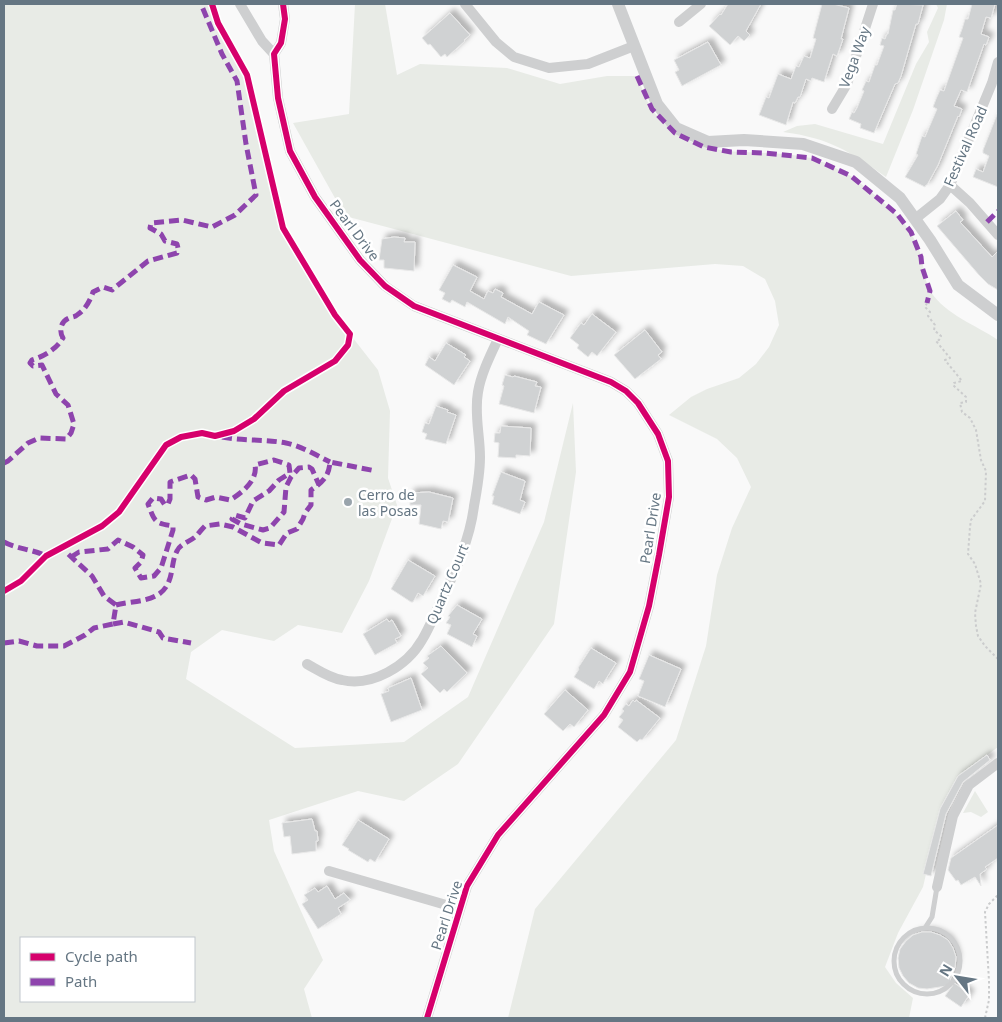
<svg xmlns="http://www.w3.org/2000/svg" width="1002" height="1022" font-family="'Noto Sans',sans-serif">
	<style>
		.grass { fill: #e8ebe6; fill-rule: evenodd }
		.building { fill: #d0d2d3; stroke: #e8e8e8; filter: url(#shadow) }
		.lines { fill: none; stroke-linecap: round; stroke-linejoin: round }
		.path { stroke: #cbcccd; stroke-width: 2; stroke-dasharray: 2.5 2.5; stroke-linecap: butt }
		.service { stroke: #cecfd0; stroke-width: 5 }
		.minor { stroke: #cecfd0; stroke-width: 10 }
		.tertiary { stroke: #cecfd0; stroke-width: 12 }
		.quiet { stroke: #8e44ad; stroke-width: 5; stroke-dasharray: 10 5; stroke-linecap: butt }
		.cycleway-casing { stroke: #fff; stroke-width: 9 }
		.cycleway { stroke: #d6006c; stroke-width: 6 }
		.poi-dot { fill: #99a4ac; stroke: #fff; stroke-width: 2 }
		.labels { text-anchor: middle; dominant-baseline: central; stroke-width: 5; stroke-linejoin: round; paint-order: stroke }
		.street-label { font-size: 14px; fill: #657683; stroke: #fff }
		.poi-label { font-size: 14px; fill: #657683; stroke: #fff; text-anchor: start }
	</style>
	<defs>
		<filter id="shadow"><feDropShadow dx="4.5" dy="-4.5" stdDeviation="2.5" flood-color="#0004"/></filter>
	</defs>
	<rect width="100%" height="100%" fill="#f9f9f9"/>
	<!-- grass -->
	<path class="grass" d="M4,4H212L218,23L247,75L283,228L335,315L378,370L390,411L388,478L397,505L369,581L342,633L298,625L274,641L222,630L191,652L186,679L295,748L404,742L468,697L544,522L573,403L576,472L554,624L458,764L404,801L358,791L269,820L274,851L323,960L304,989L312,1018H4ZM21,938H194V1001H21Z
		M355,4H385L397,75L420,64L507,68L560,84L607,76H637C642,87 646,101 653,111C697,167 751,145 811,158C823,161 837,169 849,175C857,179 863,186 870,191C894,211 911,225 921,255C924,267 924,281 931,292C946,315 976,325 998,340V747L961,774L942,805L923,887L898,933L885,967L896,983L913,998L909,1018H508L535,909L676,740L706,646L717,575L732,528L751,487L737,458L717,439L669,415L691,397L707,389L739,378L756,364L769,347L779,325L775,301L765,279L743,266L715,264L571,276L345,216L293,123L349,114Z
		M936,4H947L944,20L913,110L886,177C849,151 829,138 783,132L797,126L815,124L883,144L916,64L929,42L927,32L938,8Z
		M975,791L988,812L981,817L971,812L963,813Z"/>
	<!-- building -->
	<path class="building" d="M728,4H761L746,31L750,35L744,41L738,36L730,45L709,26L720,14L721,15Z
		M822,4H833L849,8L841,39H843L837,56L833,54L824,82L812,78L811,81L806,79L800,97H798L795,103L793,102L786,125L759,115L766,97L769,98L778,74L791,79L796,66L799,67L804,56L810,58L816,39L813,38Z
		M897,4L923,5L918,24H916L901,76L898,83L895,84L874,133L860,128L861,124L849,119L852,112L854,113L857,108L864,91L862,90L866,81L869,82L875,65H877L884,46L880,45L882,38L885,39L887,34H888L893,10H895Z
		M972,4H995L991,18L986,17L981,34L989,37L986,45L984,44L967,92L961,90L954,106L962,109L959,117L958,116L938,165L927,185H926L925,187L905,177L918,155L916,154L922,136L925,137L937,109L933,107L936,99L940,90L944,91L963,38L959,37L962,29L965,19H968Z
		M450,13L470,35L464,40L465,41L447,57L445,54L441,57L430,44L428,45L422,38Z
		M708,42L721,65L682,86L675,72L679,70L674,60Z
		M998,112V187L973,177L976,169L983,172L989,156L983,153V150Z
		M956,211L963,220L960,222L992,257L998,251V290L988,284L979,275L937,226Z
		M394,237L405,238L404,242H415L414,271L384,268V260H379L382,239Z
		M453,265L477,277L470,291L484,299L488,291L493,293L495,289L503,293L501,297L532,314L539,302L564,315L546,344L527,335L529,331L508,317L505,324L467,302L465,307L452,300L450,303L442,299L445,293L439,290Z
		M592,314L616,332L597,356L592,352L588,357L577,348L579,345L570,338L581,323L584,325Z
		M645,330L662,352L658,355L661,359L635,379L614,355Z
		M446,343L466,355L464,357L470,361L454,385L425,365L429,357L435,361Z
		M505,375L513,377L514,376L537,382L535,386L541,387L534,413L499,404L504,386L502,385Z
		M436,406L448,410L447,412L456,415L446,444L425,439L427,434L422,432L425,423L429,424Z
		M501,426L531,428L530,456L516,455V458L498,457L499,443L494,442L495,433H500Z
		M501,472L525,481L520,500L525,502L520,514L492,504L494,496H492Z
		M429,492L453,498L448,522L443,521L441,529L419,524L421,505H410V493Z
		M408,560L435,576L423,596L418,593L413,602H411L391,589Z
		M457,605L482,619L473,634L477,636L472,647L447,634L451,625L446,623L450,617L448,616Z
		M387,619L389,622L392,620L401,636L395,639L397,643L375,655L363,634Z
		M441,646L467,673L447,692L444,689L440,693L421,674L428,668L423,663L429,658L427,656Z
		M591,648L616,663L604,682L603,684L599,681L594,689L574,677L579,669L578,668Z
		M649,655L681,669L665,707L638,696L644,681L639,679Z
		M411,678L422,710L391,722L381,694L389,691L388,688Z
		M565,690L588,710L574,727L570,724L563,731L544,714Z
		M633,700L635,702L636,700L660,718L642,740L640,739L637,742L618,727L623,720L619,717L624,711L622,709L626,704L629,706Z
		M987,755L990,760L963,782L946,814L931,876L923,874L940,809L958,776Z
		M312,819L315,831H317L318,841H316V851L292,854L290,836L284,837L282,823Z
		M358,820L389,839L375,862L370,859L368,862L348,850L349,849L342,845Z
		M998,825V858L985,867L987,869L980,874L981,886L975,877L961,885L958,880L956,881L948,870L951,858Z
		M327,886L335,899L344,893L350,900L338,908L341,914L318,929L302,904L308,900L304,895L315,888L318,892Z
		M922,932H931L940,935L948,940L953,948L956,957L955,967L950,980L970,994L961,1007L945,996L953,985L927,989L918,988L909,983L903,976L899,968L898,958L900,949L906,941L913,935Z"/>
	<g class="lines">
		<!-- path -->
		<path class="path" d="M927,303L925,307L930,312L928,316L935,325L934,330L941,336L939,340L936,341L950,358L945,360L962,381L954,383L953,385L966,397V402L960,403L962,412L970,418L976,430L981,460L986,471L985,501L971,520L970,527L968,554L975,564L981,584L975,613L976,626L978,636L985,646L998,659
			M985,1018L989,1000V981L985,912L989,904L997,896L998,897"/>
		<!-- service -->
		<path class="service" d="M925,928L932,917L937,887
			M894 961a33 33 0 1 1 66 0a33 33 0 1 1-66 0Z"/>
		<!-- minor -->
		<path class="minor" d="M240,4L262,41L274,54
			M283,4L285,19L281,43L274,54L278,98L290,151L315,197L360,260L385,286L414,306L611,382L626,391L638,403L658,434L668,461L669,497L659,555L649,606L630,672L604,715L498,835L467,886L427,1018
			M465,4L496,42L514,57L549,68L588,64L634,46
			M679,22L701,4
			M832,109L847,84L873,4
			M950,185L970,203L998,235
			M915,219L940,199L950,185L992,83L998,62
			M307,664C318,670 329,678 342,680C372,687 407,666 422,640C430,627 435,613 442,599C456,569 470,539 474,506C477,490 480,473 480,457C480,435 474,414 478,392C481,374 490,356 498,339
			M329,871L460,909
			M937,887L953,816L969,785L998,763"/>
		<!-- tertiary -->
		<path class="tertiary" d="M618,4L657,104L676,128L708,142L744,140L803,144L856,162L900,198L930,240L958,285L998,315"/>
		<!-- quiet -->
		<path class="quiet" d="M637,76L652,109L675,133L704,147L731,152L765,153L812,158L851,176L897,214L911,232L921,257L922,267L930,291L927,303
			M987,222L998,211
			M222,437C243,441 264,439 286,443C301,446 316,455 330,462
			M4,463L8,461L28,443L39,438L66,439L71,433L74,424L68,405L56,394L42,365L33,366L30,363L32,360C45,356 56,349 63,338C59,331 60,322 69,318C71,317 75,317 77,315C85,310 90,301 93,292L103,287L112,290L148,261L177,253L178,248L177,244L165,241L161,234L150,228L151,223L182,220L212,227L235,215L256,195L246,144L237,81L222,54L201,4
			M4,542C17,549 32,549 46,556
			M71,557L79,552L108,549L118,540L133,547L143,555L141,562L135,568L141,578L154,576L161,568L173,530V526C154,523 155,522 148,504L153,498L161,499L165,505L168,504L170,499V482L191,475L195,479L198,497L206,500L216,497L230,500C242,493 258,480 255,465L274,460L289,465L290,473L279,480L269,491L253,501L245,518L235,515L232,519L241,524L263,530L270,528L284,512L286,487L291,477L299,468L309,467L312,469L319,485
			M116,605C135,600 161,603 169,581C173,571 172,560 177,551C180,544 189,542 195,537C198,534 202,529 205,526L220,524L233,527L262,543L279,545L287,533L297,529L303,519L305,513L311,505V490C323,482 329,476 330,462L376,471
			M113,624L124,622L159,632L163,638L191,643
			M4,643L19,641L37,646H64L85,635L94,628L113,624L116,605L104,596L92,576L67,553"/>
		<!-- cycleway casing -->
		<g class="cycleway-casing">
			<path id="cycleway" d="M283,4L285,19L281,43L274,54L278,98L290,151L315,197L360,260L385,286L414,306L611,382L626,391L638,403L658,434L668,461L669,497L659,555L649,606L630,672L604,715L498,835L467,886L427,1018
				M4,591L21,581L46,556L102,526L119,512L166,445L181,437L202,433L215,436L234,431L254,419L284,391L335,361L348,345L350,334L335,315L283,228L247,75L218,23L212,4"/>
		</g>
		<!-- cycleway -->
		<use href="#cycleway" class="cycleway"/>
	</g>
	<!-- markers -->
	<circle class="poi-dot" cx="348" cy="502" r="5"/>
	<g class="labels">
		<!-- street labels -->
		<g class="street-label">
			<text transform="translate(854 57) rotate(-70)">Vega Way</text>
			<text transform="translate(965 146) rotate(-66)">Festival Road</text>
			<text transform="translate(355 230) rotate(53)">Pearl Drive</text>
			<text transform="translate(650 528) rotate(-81)">Pearl Drive</text>
			<text transform="translate(447 584) rotate(-67)">Quartz Court</text>
			<text transform="translate(446 915) rotate(-72)">Pearl Drive</text>
		</g>
		<!-- poi labels -->
		<g class="poi-label">
			<text x="358" y="494">Cerro de<tspan x="358" dy="16">las Posas</tspan></text>
		</g>
	</g>
	<!-- border -->
	<rect width="1002" height="1022" fill="none" stroke="#657683" stroke-width="10"/>
	<!-- legend -->
	<rect x="20" y="937" width="175" height="65" fill="#ffffff" stroke="#c1c8cd"/>
	<rect x="30" y="953" width="25" height="8" fill="#d6006c" stroke="#c1c8cd"/>
	<text x="65" y="962" font-size="15" fill="#657683">Cycle path</text>
	<rect x="30" y="978" width="25" height="8" fill="#8e44ad" stroke="#c1c8cd"/>
	<text x="65" y="987" font-size="15" fill="#657683">Path</text>
	<!-- north arrow -->
	<g transform="translate(957 977) rotate(301)" stroke="#ffffff" stroke-width="4" paint-order="stroke">
	<path d="M0-4L9 19L0 12L-9 19Z" fill="#657683"/>
	<text y="-8" font-size="14" font-weight="bold" text-anchor="middle" fill="#657683">N</text>
	</g>
</svg>
